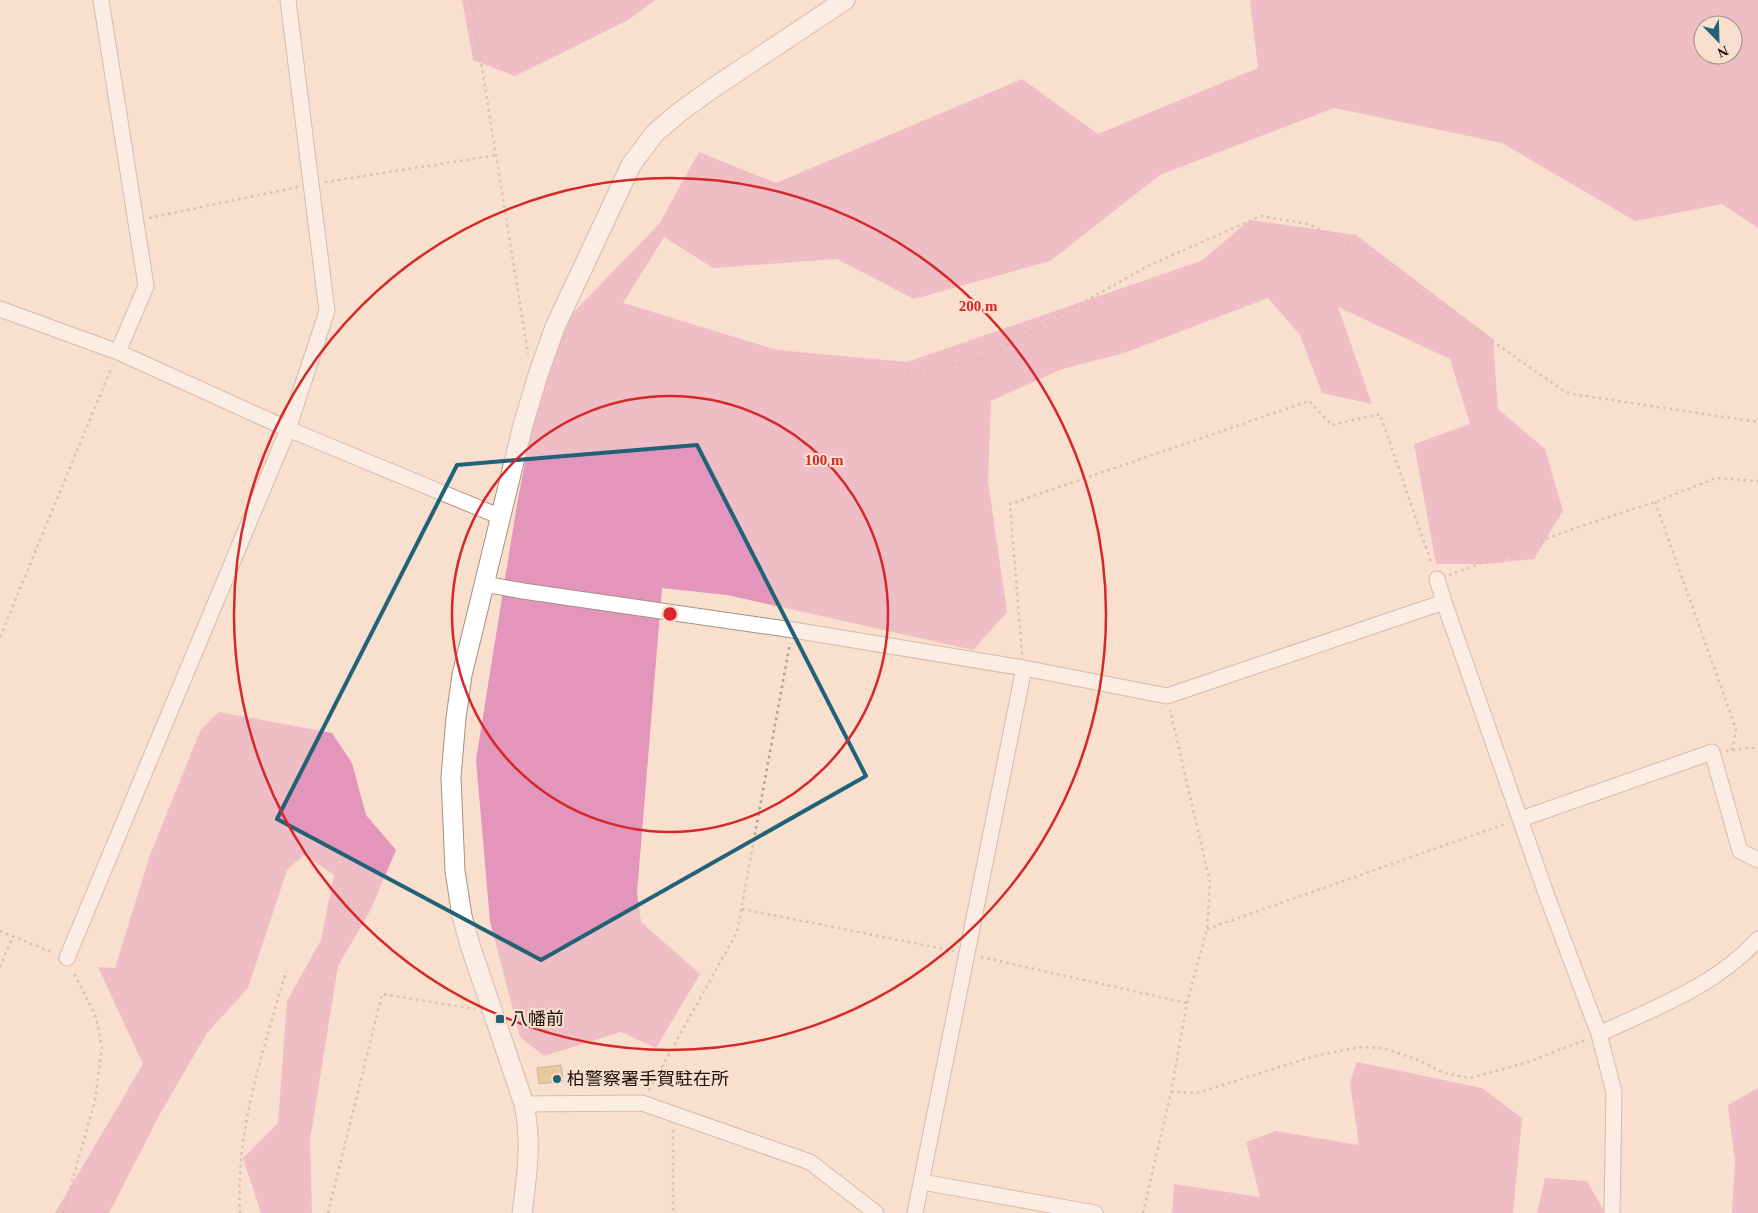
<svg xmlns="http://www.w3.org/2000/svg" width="1758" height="1213" font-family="'Times New Roman','Noto Sans JP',serif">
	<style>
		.forest { fill: #e395bb; fill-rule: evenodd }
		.building { fill: #ceb162; stroke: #897f66 }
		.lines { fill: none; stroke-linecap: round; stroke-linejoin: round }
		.minor-casing { stroke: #a88f7f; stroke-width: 17 }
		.tertiary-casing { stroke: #a88f7f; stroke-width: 21 }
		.path { stroke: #b19c8e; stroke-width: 2.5; stroke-dasharray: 2.5 4; stroke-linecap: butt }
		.minor { stroke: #fff; stroke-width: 15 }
		.tertiary { stroke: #fff; stroke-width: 19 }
		.marked { fill: none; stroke: #206276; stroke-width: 4; stroke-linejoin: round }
		.ring { fill: none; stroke: #d62828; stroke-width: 2.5 }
		.poi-dot { fill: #206276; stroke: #f9dfcd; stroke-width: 2 }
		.labels { text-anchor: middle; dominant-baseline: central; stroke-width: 4.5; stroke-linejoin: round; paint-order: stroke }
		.poi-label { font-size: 18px; fill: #1b120c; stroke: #f9dfcd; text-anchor: start }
		.centre { fill: #d62828; stroke: #f9dfcd; stroke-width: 2.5 }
		.ring-label { font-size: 15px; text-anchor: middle; font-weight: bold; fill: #d62828; stroke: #f9dfcd; stroke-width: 4.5; stroke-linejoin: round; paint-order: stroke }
	</style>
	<rect width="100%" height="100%" fill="#f9dfcd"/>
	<!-- forest -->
	<path class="forest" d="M462,0H655L628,20L515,76L473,60Z
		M1250,0H1758V228L1722,204L1635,221L1502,143L1334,108L1160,175L1050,261L914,299L837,259L713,268L664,237L623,303L777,350L907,362L1201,261L1250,220L1356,235L1493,339L1498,409L1545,449L1563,511L1534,559L1485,564H1436L1414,444L1470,424L1450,359L1338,307L1372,404L1322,393L1300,335L1268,298L1124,353L1062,369L991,401L988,481L1007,612L973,650L727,595L662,588L637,893L641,922L700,974L656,1048L621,1032L544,1056L520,1037L490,921L476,760L517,504L537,402L569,317L659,224L699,152L776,183L1022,79L1098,134L1258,68ZM1703,25H1733V55H1703Z
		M219,712L332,733L352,763L366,815L396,850L370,911L338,966L310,1140L312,1213H261L243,1158L278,1123L287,1001L321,940L334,875L304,855L287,870L248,988L207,1033L160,1114L109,1213H55L143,1064L98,967L115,968L150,855L201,729Z
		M1357,1062L1482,1088L1522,1118L1513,1213H1172L1174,1184L1260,1197L1246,1142L1276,1131L1359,1145L1350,1082Z
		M1758,1088V1213H1732L1735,1161L1728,1105Z
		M1545,1178L1587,1181L1605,1213H1537Z"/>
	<!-- building -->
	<path class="building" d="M561,1065L563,1081L539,1084L537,1068Z"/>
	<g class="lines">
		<!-- minor casing -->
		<g class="minor-casing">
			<path id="minor" d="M101,0L146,286L118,352
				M0,309L118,352L288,429L501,517
				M1437,579L1444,602
				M484,584L523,591L793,630L1024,668L1167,696L1444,602L1548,899L1599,1034C1654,1008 1716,986 1758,939
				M1521,819L1712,752L1740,851L1758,860
				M67,958L288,429L327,311L288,0
				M1599,1034L1614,1092L1612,1213
				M524,1104L642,1103L810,1162L876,1213
				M922,1182L1095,1213
				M915,1213L1024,668"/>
		</g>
		<!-- tertiary casing -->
		<g class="tertiary-casing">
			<path id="tertiary" d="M522,1213C527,1175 532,1142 524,1104L470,945L462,916L455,871L451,777L456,718L462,675L523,425L538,375L555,327L631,165L655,133L681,111L713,88L845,0"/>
		</g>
		<!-- path -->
		<path class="path" d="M471,0L528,354
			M325,182L497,155
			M149,218L298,187
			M907,375L986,357L1150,265L1261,216L1308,224L1362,250L1561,389L1572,394L1758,422
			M1655,502L1736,729L1732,750
			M1449,575L1578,527L1655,502L1716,478L1758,481
			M0,637L112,366
			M1022,654L1010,504L1309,401L1332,425L1380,414L1432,565
			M1726,751L1758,747
			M742,909L954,951
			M1207,929L1508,823
			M0,931L54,953
			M981,957L1187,1003
			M0,967L13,936
			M649,1090L737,932L790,643
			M1171,1092L1197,1093L1315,1056L1359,1047L1383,1048L1418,1060L1444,1073L1470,1078L1528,1062L1585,1040
			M673,1130V1213
			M63,1213L95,1101L102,1047L96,1017L73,971
			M240,1213C235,1130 264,1049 286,971
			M328,1213L382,994L475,1009
			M1143,1213L1171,1092L1187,1003L1207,929L1210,882L1170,710"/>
		<!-- minor -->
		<use href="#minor" class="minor"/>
		<!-- tertiary -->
		<use href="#tertiary" class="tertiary"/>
	</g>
	<!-- marked area -->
	<path d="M0 0H1758V1213H0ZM697,445L866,776L541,960L277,819L457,465Z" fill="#f9dfcd" fill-opacity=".55" fill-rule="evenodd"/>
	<path class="marked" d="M697,445L866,776L541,960L277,819L457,465Z"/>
	<!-- distance rings -->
	<g class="ring">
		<circle cx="670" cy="614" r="218"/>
		<circle cx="670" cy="614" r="436"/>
	</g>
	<!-- markers -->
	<g class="poi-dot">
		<rect x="495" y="1014" width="10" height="10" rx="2.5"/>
		<circle cx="557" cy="1079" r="5"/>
	</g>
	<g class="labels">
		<!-- poi labels -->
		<g class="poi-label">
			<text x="510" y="1019">八幡前</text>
			<text x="567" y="1079">柏警察署手賀駐在所</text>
		</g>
	</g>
	<circle cx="670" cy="614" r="8" class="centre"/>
	<g class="ring-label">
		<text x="978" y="311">200 m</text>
		<text x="824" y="465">100 m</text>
	</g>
	<!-- north arrow -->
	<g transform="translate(1718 40) rotate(157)"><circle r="24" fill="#f9dfcd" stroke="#a08d80"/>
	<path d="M0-4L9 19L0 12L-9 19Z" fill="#206276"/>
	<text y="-8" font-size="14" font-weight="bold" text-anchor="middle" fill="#1b120c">N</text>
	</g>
</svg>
